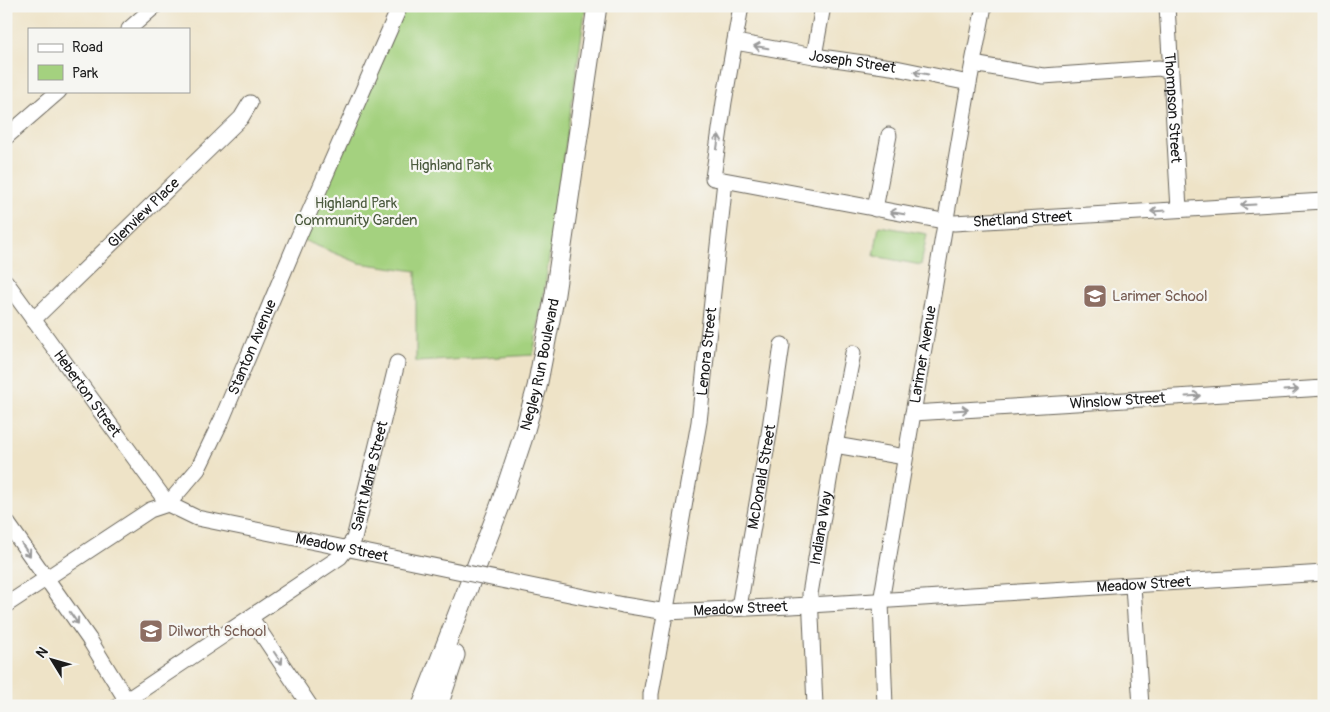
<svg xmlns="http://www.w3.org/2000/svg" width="1330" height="712" font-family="Pangolin,sans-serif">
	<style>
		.green { fill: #a4d17f; stroke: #60764e }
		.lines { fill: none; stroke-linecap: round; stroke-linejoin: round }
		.minor-casing { stroke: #666258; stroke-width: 17 }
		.major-casing { stroke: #666258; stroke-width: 21 }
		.minor { stroke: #fff; stroke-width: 15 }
		.major { stroke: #fff; stroke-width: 19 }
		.minor-bridge-casing { stroke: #666258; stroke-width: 17; stroke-linecap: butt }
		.minor-bridge { stroke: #fff; stroke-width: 15 }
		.oneway { stroke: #999 }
		.labels { text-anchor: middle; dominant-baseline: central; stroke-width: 4.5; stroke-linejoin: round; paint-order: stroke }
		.street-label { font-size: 15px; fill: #1c1c1c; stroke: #f6f6f2 }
		.park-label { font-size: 15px; fill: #4c5b3f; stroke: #f6f6f2 }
		.education-label { font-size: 15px; fill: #785e54; stroke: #f6f6f2; text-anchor: start }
	</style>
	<rect width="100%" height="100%" fill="#f6f6f2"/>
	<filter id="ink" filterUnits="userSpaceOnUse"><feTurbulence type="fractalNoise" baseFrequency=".02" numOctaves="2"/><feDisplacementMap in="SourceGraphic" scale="10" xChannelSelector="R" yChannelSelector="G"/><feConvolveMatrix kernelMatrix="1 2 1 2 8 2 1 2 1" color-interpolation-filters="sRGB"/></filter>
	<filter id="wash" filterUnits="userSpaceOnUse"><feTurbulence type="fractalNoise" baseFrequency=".0096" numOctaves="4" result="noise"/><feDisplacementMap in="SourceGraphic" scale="20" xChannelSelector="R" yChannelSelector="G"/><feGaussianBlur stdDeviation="1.12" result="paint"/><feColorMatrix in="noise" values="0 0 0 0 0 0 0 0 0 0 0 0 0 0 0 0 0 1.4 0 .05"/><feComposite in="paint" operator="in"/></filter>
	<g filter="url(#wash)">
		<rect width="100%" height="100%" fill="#eee3c7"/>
		<!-- green -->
		<path class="green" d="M400,6H586L544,293L533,355L416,362V271L359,263L298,238Z
			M879,226L927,234L921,265L874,256Z"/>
	</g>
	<g filter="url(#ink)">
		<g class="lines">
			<!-- minor casing -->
			<g class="minor-casing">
				<g id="minor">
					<path id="s1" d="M741,6L724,102L713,178L954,223L1324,201"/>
					<path id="s2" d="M1167,6L1179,209"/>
					<path d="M129,29L155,6"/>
					<path id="s3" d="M735,42L814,56L891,67L969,83"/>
					<path d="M814,56L823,6"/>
					<path d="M973,64L1043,76L1159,68L1170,71"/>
					<path d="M6,137L59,91"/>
					<path d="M875,209L889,135"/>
					<path id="s4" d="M6,282L168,504L197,518L394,558"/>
					<path id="s5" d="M33,320L241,118L250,103"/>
					<path id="s6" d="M913,413L1324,388"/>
					<path d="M835,445L905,457"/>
					<path d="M6,521L89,639L130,706"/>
					<path d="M1133,586L1141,706"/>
					<path id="s7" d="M6,605L150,510L168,504L198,469L222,419L298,238L400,6"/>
					<path id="s8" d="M623,605L667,612L810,605L1324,573"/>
					<path id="s9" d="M739,607L769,434L782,345"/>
					<path d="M251,618L310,706"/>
					<path id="s10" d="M118,706L340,557L354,539L397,363"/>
					<path id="s11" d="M651,706V694L699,422L725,181"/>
					<path id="s12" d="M815,706L810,594L835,445L853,353"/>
					<path id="s13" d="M885,706L881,602L969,83L984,6"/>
				</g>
			</g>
			<!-- major casing -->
			<g class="major-casing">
				<g id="major">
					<path id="s14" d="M422,706L500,506L523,437L537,387L555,294L597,6"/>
					<path d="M438,706L455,655"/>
				</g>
			</g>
			<!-- minor -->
			<use href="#minor" class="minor"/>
			<!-- major -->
			<use href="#major" class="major"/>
			<!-- minor-bridge casing -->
			<g class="minor-bridge-casing">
				<path id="minor-bridge" d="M394,558L623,605"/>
			</g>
			<!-- minor-bridge -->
			<use href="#minor-bridge" class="minor-bridge"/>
		</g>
		<!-- one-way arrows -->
		<defs><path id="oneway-shaft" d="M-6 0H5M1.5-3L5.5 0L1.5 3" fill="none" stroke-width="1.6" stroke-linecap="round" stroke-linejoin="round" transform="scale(1.25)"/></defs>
		<g class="oneway">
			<use href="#oneway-shaft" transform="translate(761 47) rotate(-170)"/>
			<use href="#oneway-shaft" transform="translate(921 73) rotate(-168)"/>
			<use href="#oneway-shaft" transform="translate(718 142) rotate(-82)"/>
			<use href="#oneway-shaft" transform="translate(1248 205) rotate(177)"/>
			<use href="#oneway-shaft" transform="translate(1158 211) rotate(176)"/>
			<use href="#oneway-shaft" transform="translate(897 213) rotate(-170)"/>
			<use href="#oneway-shaft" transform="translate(1291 390) rotate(-4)"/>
			<use href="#oneway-shaft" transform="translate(1193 396) rotate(-3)"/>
			<use href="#oneway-shaft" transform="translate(961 410) rotate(-4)"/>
			<use href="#oneway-shaft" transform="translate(26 550) rotate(55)"/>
			<use href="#oneway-shaft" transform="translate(74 618) rotate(55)"/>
			<use href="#oneway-shaft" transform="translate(278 658) rotate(56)"/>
		</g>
	</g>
	<!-- icons -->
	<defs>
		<g id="school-square" transform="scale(1.25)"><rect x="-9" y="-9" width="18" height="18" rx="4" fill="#8d6e63" stroke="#f6f6f2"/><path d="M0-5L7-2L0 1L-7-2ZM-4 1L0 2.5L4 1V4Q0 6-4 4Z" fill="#fff"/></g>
	</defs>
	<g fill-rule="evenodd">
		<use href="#school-square" x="1095" y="296"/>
		<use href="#school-square" x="151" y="631"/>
	</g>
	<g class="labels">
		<!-- street labels -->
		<g class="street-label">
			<text stroke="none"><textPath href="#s3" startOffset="119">Joseph Street</textPath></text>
			<text stroke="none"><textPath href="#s2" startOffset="102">Thompson Street</textPath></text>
			<text stroke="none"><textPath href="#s5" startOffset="154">Glenview Place</textPath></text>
			<text stroke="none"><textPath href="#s1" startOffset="488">Shetland Street</textPath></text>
			<text stroke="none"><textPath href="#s7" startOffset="371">Stanton Avenue</textPath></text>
			<text stroke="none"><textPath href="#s11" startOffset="359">Lenora Street</textPath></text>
			<text stroke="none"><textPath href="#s13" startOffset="355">Larimer Avenue</textPath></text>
			<text stroke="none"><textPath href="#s14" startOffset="362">Negley Run Boulevard</textPath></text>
			<text stroke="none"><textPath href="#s4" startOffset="138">Heberton Street</textPath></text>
			<text stroke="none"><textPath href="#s6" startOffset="205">Winslow Street</textPath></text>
			<text stroke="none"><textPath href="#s10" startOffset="355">Saint Marie Street</textPath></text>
			<text stroke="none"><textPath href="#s9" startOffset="132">McDonald Street</textPath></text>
			<text stroke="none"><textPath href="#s12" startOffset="179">Indiana Way</textPath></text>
			<text stroke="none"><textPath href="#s4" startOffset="455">Meadow Street</textPath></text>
			<text stroke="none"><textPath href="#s8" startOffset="522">Meadow Street</textPath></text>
			<text stroke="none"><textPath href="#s8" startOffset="118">Meadow Street</textPath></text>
		</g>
		<!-- park labels -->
		<g class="park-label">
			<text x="451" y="165">Highland Park</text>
			<text x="356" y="203">Highland Park<tspan x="356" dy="17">Community Garden</tspan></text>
		</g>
		<!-- education labels -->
		<g class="education-label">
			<text x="1112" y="296">Larimer School</text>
			<text x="168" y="631">Dilworth School</text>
		</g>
	</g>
	<!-- margin -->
	<rect width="1330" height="712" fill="none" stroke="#f6f6f2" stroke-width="25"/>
	<!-- legend -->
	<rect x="28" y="28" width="162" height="65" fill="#f6f6f2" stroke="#9f9f9c"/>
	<rect x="38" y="44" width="25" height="8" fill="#ffffff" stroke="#9f9f9c"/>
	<text x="72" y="52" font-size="15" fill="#1c1c1c">Road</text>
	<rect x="38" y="65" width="25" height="15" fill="#a4d17f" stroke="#9f9f9c"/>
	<text x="72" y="78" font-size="15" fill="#1c1c1c">Park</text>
	<!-- north arrow -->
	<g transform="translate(52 660) rotate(307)" stroke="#f6f6f2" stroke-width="4" paint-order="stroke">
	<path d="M0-4L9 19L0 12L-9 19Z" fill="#1c1c1c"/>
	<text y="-8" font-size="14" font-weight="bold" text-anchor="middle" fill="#1c1c1c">N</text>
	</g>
</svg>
